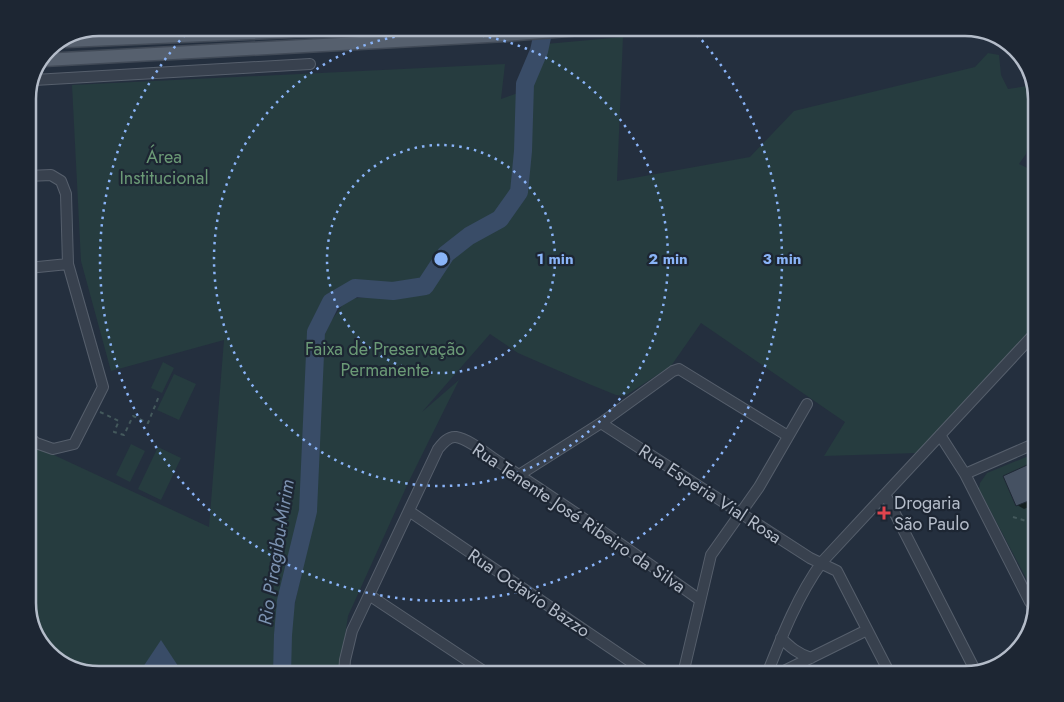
<svg xmlns="http://www.w3.org/2000/svg" width="1064" height="702" font-family="Jost,sans-serif">
	<style>
		.green { fill: #263c3f }
		.water { fill: #394c67 }
		.shadow { fill: #0007 }
		.lines { fill: none; stroke-linecap: round; stroke-linejoin: round }
		.river { stroke: #394c67; stroke-width: 18 }
		.building { fill: #455162; stroke: #1f2835 }
		.minor-casing { stroke: #565f6c; stroke-width: 12 }
		.major-casing { stroke: #414a57; stroke-width: 15 }
		.path { stroke: #44595c; stroke-width: 2; stroke-dasharray: 4 4; stroke-linecap: butt }
		.minor { stroke: #38414e; stroke-width: 10 }
		.major { stroke: #56606e; stroke-width: 12 }
		.ring { fill: none; stroke: #8ab4f8; stroke-width: 2.5; stroke-dasharray: 2.5 5 }
		.health-dot { fill: #e0444e; stroke: #1d2633; stroke-width: 2 }
		.labels { text-anchor: middle; dominant-baseline: central; stroke-width: 4.5; stroke-linejoin: round; paint-order: stroke }
		.park-label { font-size: 18px; fill: #6b9a76; stroke: #1d2633 }
		.street-label { font-size: 18px; fill: #b4bcc9; stroke: #1d2633 }
		.poi-label { font-size: 18px; fill: #b4bcc9; stroke: #1d2633; text-anchor: start }
		.water-label { font-size: 19px; font-style: italic; fill: #7c92b1; stroke: #1d2633 }
		.rim { fill: none; stroke: #b4bcc9; stroke-width: 2.5 }
		.centre { fill: #8ab4f8; stroke: #1d2633; stroke-width: 2.5 }
		.ring-label { font-size: 15px; text-anchor: middle; font-weight: bold; fill: #8ab4f8; stroke: #1d2633; stroke-width: 4.5; stroke-linejoin: round; paint-order: stroke }
	</style>
	<rect width="100%" height="100%" fill="#242f3e"/>
	<!-- green -->
	<path class="green" d="M623,37L617,181L750,157L794,111L975,67L988,53L999,55L1001,75L1008,89L1033,85L1036,95V121L1032,122L1026,154L1019,164L1036,172L1029,190L1036,191V325L917,453L824,456L845,422L701,323L671,366L625,396L616,395L589,384L518,353L490,334L422,412L459,380L409,481L348,616L339,674H288L290,626L313,519L322,341L331,321L347,299L425,292L460,251L504,221L526,198L529,167L532,86L546,44Z
		M505,64L501,99L521,92L517,155L512,192L496,214L443,245L423,279L391,283L355,281L329,295L315,318L308,338L300,510L278,613L273,672L270,674H99L60,663L37,638L28,607V443L209,527L224,340L111,371L81,261L72,85Z
		M163,362L174,368L162,393L151,388Z
		M174,374L196,384L179,420L157,410Z
		M131,444L145,451L130,482L116,475Z
		M158,447L181,458L161,500L138,489Z
		M1036,453V597L979,489L980,483L987,473Z"/>
	<!-- water -->
	<path class="water" d="M161,640L180,669L175,674L139,673Z"/>
	<!-- shadow -->
	<path class="shadow" d="M1036,463V504L1024,509L1017,505L1005,476Z"/>
	<g class="lines">
		<!-- river -->
		<path class="river" d="M282,674L283,635L286,601L308,511L316,332L331,302L355,288L393,291L425,286L446,254L469,236L500,219L519,192L523,151L525,84L539,51L544,28"/>
	</g>
	<!-- building -->
	<path class="building" d="M1036,461V498L1016,506L1003,476Z"/>
	<g class="lines">
		<!-- minor casing -->
		<g class="minor-casing">
			<path id="minor" d="M34,80L310,64
				M28,176L51,175L61,181L66,194L68,264L103,387L74,444L53,449L36,443L28,436
				M28,268L68,264
				M601,423L810,558L837,571L890,674
				M940,435L965,474L1030,602L1035,608
				M965,474L1036,443
				M519,475L601,423L673,371L679,369L788,436
				M885,494L976,672
				M409,511L649,674
				M369,595L488,674
				M781,638C790,647 798,654 811,658
				M344,674L345,660L352,631L438,449C442,444 448,436 456,437C469,439 488,455 499,462C567,506 634,553 700,600
				M683,674L711,555L759,487L807,404
				M767,674C782,636 797,597 822,562L1036,332
				M778,674L867,630"/>
		</g>
		<!-- major casing -->
		<g class="major-casing">
			<path id="major" d="M66,41L362,28
				M44,60L506,35L593,28"/>
		</g>
		<!-- path -->
		<path class="path" d="M100,412L119,421L114,432L124,435L133,416L148,423L159,396
			M1013,517L1036,524
			M1032,539L1036,533"/>
		<!-- minor -->
		<use href="#minor" class="minor"/>
		<!-- major -->
		<use href="#major" class="major"/>
	</g>
	<!-- distance rings -->
	<g class="ring">
		<circle cx="441" cy="259" r="114"/>
		<circle cx="441" cy="259" r="227"/>
		<path d="M692 29A341 341 0 1 1 190 29"/>
	</g>
	<!-- markers -->
	<path class="health-dot" d="M881.5 505.5h5v5h5v5h-5v5h-5v-5h-5v-5h5z"/>
	<g class="labels">
		<!-- park labels -->
		<g class="park-label">
			<text x="164" y="157">Área<tspan x="164" dy="21">Institucional</tspan></text>
			<text x="385" y="349">Faixa de Preservação<tspan x="385" dy="21">Permanente</tspan></text>
		</g>
		<!-- street labels -->
		<g class="street-label">
			<text transform="translate(710 494) rotate(33)">Rua Esperia Vial Rosa</text>
			<text transform="translate(579 518) rotate(34)">Rua Tenente José Ribeiro da Silva</text>
			<text transform="translate(529 593) rotate(34)">Rua Octavio Bazzo</text>
		</g>
		<!-- poi labels -->
		<g class="poi-label">
			<text x="894" y="503">Drogaria<tspan x="894" dy="21">São Paulo</tspan></text>
		</g>
		<!-- water labels -->
		<g class="water-label">
			<text transform="translate(276 552) rotate(-81)">Rio Piragibu-Mirim</text>
		</g>
	</g>
	<!-- crop -->
	<path d="M0 0H1064V702H0ZM99 36H965A63 63 0 0 1 1028 99V603A63 63 0 0 1 965 666H99A63 63 0 0 1 36 603V99A63 63 0 0 1 99 36Z" fill="#1d2633" fill-rule="evenodd"/>
	<path class="rim" d="M99 36H965A63 63 0 0 1 1028 99V603A63 63 0 0 1 965 666H99A63 63 0 0 1 36 603V99A63 63 0 0 1 99 36Z"/>
	<circle cx="441" cy="259" r="8" class="centre"/>
	<g class="ring-label">
		<text x="555" y="264">1 min</text>
		<text x="668" y="264">2 min</text>
		<text x="782" y="264">3 min</text>
	</g>
</svg>
